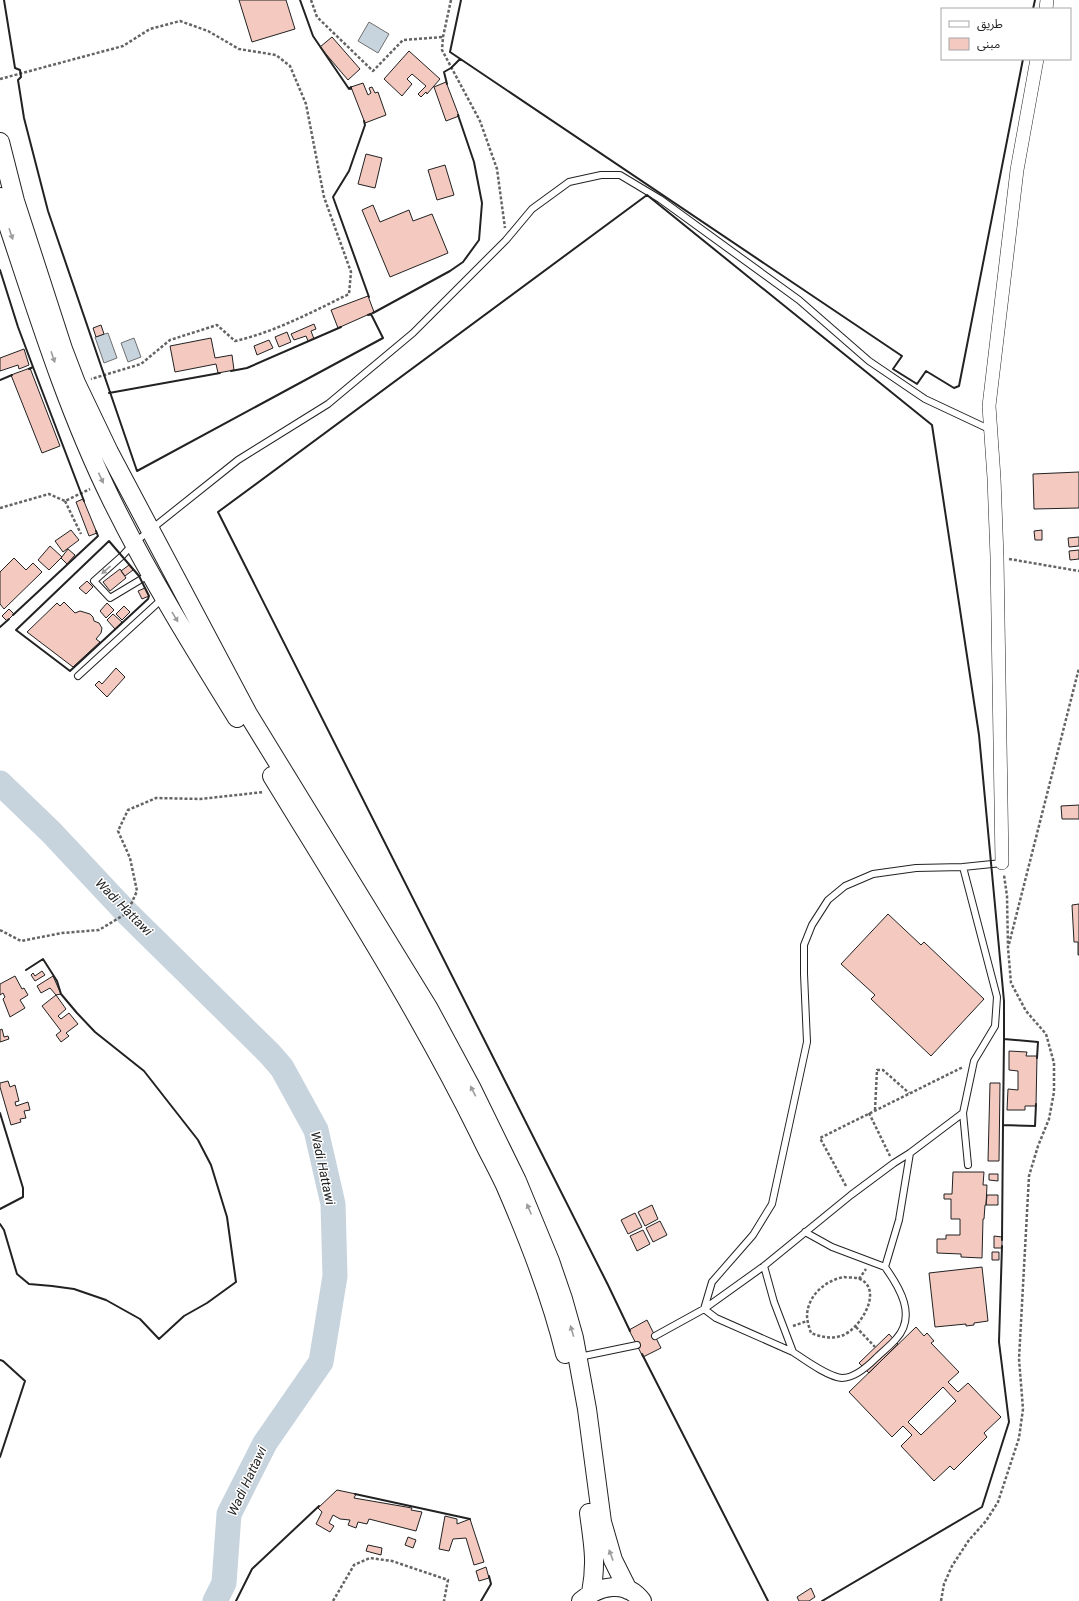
<svg xmlns="http://www.w3.org/2000/svg" width="1079" height="1601" font-family="Roboto,'Noto Sans Arabic',sans-serif">
	<style>
		.water { fill: #c7d3dd; stroke: #6f6f6f }
		.lines { fill: none; stroke-linecap: round; stroke-linejoin: round }
		.river { stroke: #c7d3dd; stroke-width: 25 }
		.building { fill: #f3c9c0; stroke: #222; fill-rule: evenodd }
		.service-casing { stroke: #222; stroke-width: 8 }
		.minor-casing { stroke: #222; stroke-width: 14 }
		.secondary-casing { stroke: #222; stroke-width: 20 }
		.path { stroke: #646464; stroke-width: 2.5; stroke-dasharray: 3 2; stroke-linecap: butt }
		.service { stroke: #fff; stroke-width: 6 }
		.minor { stroke: #fff; stroke-width: 13 }
		.secondary { stroke: #fff; stroke-width: 18 }
		.wall { stroke: #222; stroke-width: 2 }
		.oneway { fill: #9c9c9c }
		.labels { text-anchor: middle; dominant-baseline: central; stroke-width: 3; stroke-linejoin: round; paint-order: stroke }
		.water-label { font-size: 13px; font-style: italic; fill: #222; stroke: #fff }
	</style>
	<rect width="100%" height="100%" fill="#fff"/>
	<!-- water -->
	<path class="water" d="M369,22L389,34L378,53L358,41Z
		M108,333L117,358L104,363L95,337Z
		M134,338L141,357L128,362L121,343Z"/>
	<g class="lines">
		<!-- river -->
		<path class="river" d="M0,783L51,832L127,913L270,1054L282,1068L316,1130L333,1204L335,1276L321,1362L265,1443L229,1514L224,1583L215,1601"/>
	</g>
	<!-- building -->
	<path class="building" d="M239,0H286L295,29L252,42Z
		M332,37L360,69L348,80L320,47Z
		M409,51L440,79L427,94L426,92L421,97L418,94L426,86L412,74L407,79L412,84L402,96L384,79Z
		M446,82L459,116L446,121L434,87Z
		M363,83L368,95L371,93L369,88L372,87L375,93L378,92L386,115L365,123L351,87Z
		M366,154L382,158L375,188L358,184Z
		M445,165L454,195L437,200L428,170Z
		M373,205L380,222L409,210L413,221L432,214L448,253L390,277L362,210Z
		M368,296L374,312L338,328L331,310Z
		M314,324L316,329L311,331L314,339L308,341L306,336L294,340L291,334Z
		M101,325L104,334L96,337L93,328Z
		M287,332L291,342L279,347L275,337Z
		M211,338L215,358L232,355L234,370L218,373L216,364L175,372L170,346Z
		M269,340L273,348L257,355L254,346Z
		M24,349L29,365L19,369L18,365L0,371V358Z
		M30,368L60,446L42,453L11,375Z
		M1079,472V508L1034,509L1033,474Z
		M83,499L97,533L89,536L76,502Z
		M71,530L79,540L63,552L55,541Z
		M1042,530V540H1035L1034,531Z
		M1079,537V546L1069,547L1068,538Z
		M50,546L62,557L49,570L38,560Z
		M68,549L75,555L67,564L61,558Z
		M1079,550V559L1070,560L1069,551Z
		M14,558L26,570L33,563L42,572L4,609L0,604V572Z
		M129,565L133,570L125,576L121,571Z
		M120,569L126,578L110,591L103,582Z
		M87,581L93,587L86,594L79,588Z
		M145,588L149,596L142,599L138,591Z
		M64,602L75,613L80,611L90,614L93,617L94,621L99,623L102,628L101,633L96,639L100,642L73,667L27,632L57,603L60,606Z
		M107,603L114,610L106,618L100,611Z
		M124,606L130,612L122,620L116,614Z
		M9,609L14,614L7,621L2,616Z
		M113,614L122,622L115,629L107,620Z
		M116,668L125,677L107,697L95,685L99,681L102,684Z
		M1079,805V819H1062L1061,806Z
		M1079,904V955H1078V942H1074L1072,905Z
		M888,914L921,945L924,942L984,999L931,1056L871,999L875,995L841,964Z
		M42,971L45,975L35,981L31,975L33,973L35,976Z
		M15,976L22,989L24,988L28,995L20,1000L25,1008L10,1017L3,999L5,997L3,993L0,995V984Z
		M53,976L61,994L56,995L50,988L41,993L37,986Z
		M56,995L66,1009L58,1016L61,1019L69,1013L78,1024L66,1033L69,1036L61,1042L56,1035L61,1031L42,1006Z
		M2,1029L4,1037L8,1036L9,1039L0,1042V1030Z
		M1009,1051L1027,1052L1026,1056H1037L1036,1106H1025V1110H1007L1008,1089L1018,1090V1071L1009,1070Z
		M8,1081L10,1087L15,1085L19,1101L15,1102L16,1106L28,1102L30,1110L24,1111L26,1118L20,1119L21,1122L11,1125L0,1087V1083Z
		M990,1083H1000L999,1161H988Z
		M953,1172H984L983,1185H987L986,1205H985L984,1219H983L982,1258L961,1257V1254L937,1253V1239H946V1235H960V1219H951V1199H944V1194H952Z
		M989,1174H998V1181L989,1180Z
		M987,1195H998V1205H986Z
		M652,1205L658,1219L645,1226L638,1212Z
		M635,1213L642,1227L628,1234L621,1220Z
		M660,1221L667,1235L653,1242L646,1228Z
		M643,1230L650,1244L637,1251L630,1236Z
		M994,1236L1002,1237V1248H994Z
		M992,1252H999V1260H992Z
		M982,1267L988,1321L974,1323V1325L966,1326V1324L935,1327L929,1273Z
		M647,1320L661,1348L643,1357L629,1330Z
		M916,1327L924,1336L927,1333L934,1341L931,1343L959,1372L948,1382L958,1392L968,1383L1001,1417L984,1433L987,1437L954,1470L950,1466L934,1481L901,1446L912,1435L903,1426L892,1437L849,1392ZM943,1387L956,1401L921,1435L908,1422Z
		M889,1334L898,1344L869,1373L859,1363Z
		M337,1490L356,1494L354,1498L412,1508L411,1510L422,1512L416,1531L369,1519L367,1524L358,1522L356,1528L348,1525L350,1520L340,1519L333,1515L329,1523L334,1526L330,1532L316,1524L322,1512L318,1508Z
		M445,1516L457,1519V1524L470,1519L484,1562L474,1565L466,1538L453,1539L449,1551L439,1549Z
		M408,1537L416,1540L413,1548L405,1545Z
		M368,1545L382,1548L381,1555L366,1551Z
		M486,1567L489,1578L479,1581L476,1571Z
		M811,1588L815,1597L809,1601H799L797,1597Z"/>
	<g class="lines">
		<!-- service casing -->
		<g class="service-casing">
			<path id="service" d="M150,574L110,598L94,581L122,556L134,543L238,460L328,404L413,333L506,240L532,209L569,182L601,175H620L660,199L799,300L869,361L925,399L991,430
				M78,676L162,599
				M963,1113L968,1165
				M805,1232L832,1247L885,1267L899,1220L910,1153
				M764,1266L774,1302L793,1352L716,1318L704,1309L712,1282L753,1235L772,1204L807,1042L804,974V945L812,925L828,900L845,886L873,874L916,868L963,867
				M655,1336L704,1309L764,1266L851,1195L894,1163L910,1153L963,1113L974,1061L995,1026L997,997L963,867L1002,863
				M793,1352C805,1360 828,1377 842,1378C854,1378 868,1366 876,1358C882,1352 890,1346 896,1339C917,1316 900,1288 885,1267
				M579,1357L637,1345"/>
		</g>
		<!-- minor casing -->
		<g class="minor-casing">
			<path id="minor" d="M1046,9L1047,0
				M1002,863L997,557L994,478L989,406L1017,170L1037,59"/>
		</g>
		<!-- secondary casing -->
		<g class="secondary-casing">
			<path id="secondary" d="M0,142L15,201L63,349L76,383L109,452L248,714L429,1009L471,1087L517,1181L550,1261L563,1299L574,1338L587,1409L602,1522L613,1560L628,1590
				M0,197L5,216C37,312 67,410 112,501C149,576 193,647 237,718
				M272,776C344,894 419,1011 480,1135C488,1152 497,1168 505,1185C529,1240 551,1296 565,1354
				M589,1513C593,1544 597,1561 591,1593
				M581,1601C598,1586 626,1579 642,1601"/>
		</g>
		<!-- path -->
		<path class="path" d="M311,0L317,17L373,71L403,40L443,37
			M451,0L443,37L442,50L480,121L497,169L505,228
			M0,79L123,46L150,29L180,21L208,31L239,49L276,55L290,66L306,104L324,197L351,272L349,294C312,312 275,332 235,341L217,325L170,340L141,364L91,379
			M65,501L81,534
			M0,508L49,494L65,501L90,489
			M1009,559L1079,571
			M0,930L21,941L62,933L99,930L127,913L137,891L130,858L118,831L128,810L156,798L200,799L264,792
			M1009,944L1079,668
			M875,1110L877,1070H883L909,1093
			M869,1113L890,1156
			M846,1186L820,1138L963,1067
			M844,1277C849,1278 856,1277 860,1279C884,1290 860,1330 841,1336C831,1339 821,1337 811,1333C809,1327 807,1321 807,1315C808,1295 826,1280 844,1277Z
			M859,1279L866,1269
			M793,1326L807,1321
			M856,1327L875,1347
			M333,1601L354,1565L370,1558L392,1561L448,1580L444,1601
			M941,1601L944,1584L952,1566L969,1540L986,1521L998,1502L1019,1438L1023,1409L1019,1359L1029,1176L1038,1146L1049,1119L1054,1092V1063L1046,1034L1026,1011L1011,983L1008,948L1007,896L1004,875"/>
		<!-- service -->
		<use href="#service" class="service"/>
		<!-- minor -->
		<use href="#minor" class="minor"/>
		<!-- secondary -->
		<use href="#secondary" class="secondary"/>
		<!-- wall -->
		<path class="wall" d="M4,0L15,68L20,70L21,77L18,80L24,118L48,211L137,471L383,338L371,314L368,315
			M300,0L313,36L349,89L351,87V89
			M461,0L450,52L902,356L893,369L917,384L926,371L954,388L959,386L1023,59
			M1033,9L1035,0
			M447,84L444,72L451,68L460,59
			M364,121L365,125L349,171L333,197L369,297
			M0,270L18,327L33,367
			M373,313L450,271L463,262L479,240L482,203L474,162L458,115
			M29,369L33,367L84,501
			M231,371L247,368L341,327
			M0,380L12,375
			M109,393L220,373
			M109,541L139,576L149,596L148,599L70,671L16,630Z
			M13,615L98,536L96,531
			M0,627L9,619
			M0,1113L23,1188V1197L0,1209
			M1003,1125L1004,1039
			M0,1224L4,1230L17,1274L29,1284L52,1286L74,1289L106,1300L140,1319L159,1339L184,1316L207,1303L236,1282L227,1217L211,1165L198,1140L144,1071L95,1032L77,1013L61,994L57,981L43,959L26,970
			M1002,1240L1003,1125L1035,1126L1036,1104
			M630,1331L608,1285L218,512L647,195L932,425L979,735L1004,1001V1039L1038,1042L1037,1058
			M642,1354L768,1601
			M0,1360L3,1361L25,1381L0,1457
			M355,1494L470,1519
			M236,1601L252,1569L319,1506
			M481,1601L491,1584L489,1576
			M822,1601L982,1507L1009,1422L999,1342L1002,1246"/>
	</g>
	<!-- one-way arrows -->
	<defs><path id="oneway-solid" d="M-6-.8H1V-3.2L6.5 0L1 3.2V.8H-6Z"/></defs>
	<g class="oneway">
		<use href="#oneway-solid" transform="translate(11 234) rotate(71)"/>
		<use href="#oneway-solid" transform="translate(53 357) rotate(71)"/>
		<use href="#oneway-solid" transform="translate(101 478) rotate(65)"/>
		<use href="#oneway-solid" transform="translate(106 570) rotate(139)"/>
		<use href="#oneway-solid" transform="translate(175 617) rotate(59)"/>
		<use href="#oneway-solid" transform="translate(473 1091) rotate(-117)"/>
		<use href="#oneway-solid" transform="translate(529 1209) rotate(-113)"/>
		<use href="#oneway-solid" transform="translate(572 1331) rotate(-106)"/>
		<use href="#oneway-solid" transform="translate(611 1555) rotate(-110)"/>
	</g>
	<g class="labels">
		<!-- water labels -->
		<g class="water-label">
			<text transform="translate(124 907) rotate(45)">Wadi Hattawi</text>
			<text transform="translate(323 1168) rotate(78)">Wadi Hattawi</text>
			<text transform="translate(247 1481) rotate(-65)">Wadi Hattawi</text>
		</g>
	</g>
	<!-- legend -->
	<rect x="941" y="8" width="130" height="52" fill="#ffffff" stroke="#a7a7a7"/>
	<rect x="949" y="21" width="20" height="6" fill="#ffffff" stroke="#a7a7a7"/>
	<text x="977" y="28" font-size="12" fill="#222222">طريق</text>
	<rect x="949" y="38" width="20" height="12" fill="#f3c9c0" stroke="#a7a7a7"/>
	<text x="977" y="48" font-size="12" fill="#222222">مبنى</text>
</svg>
